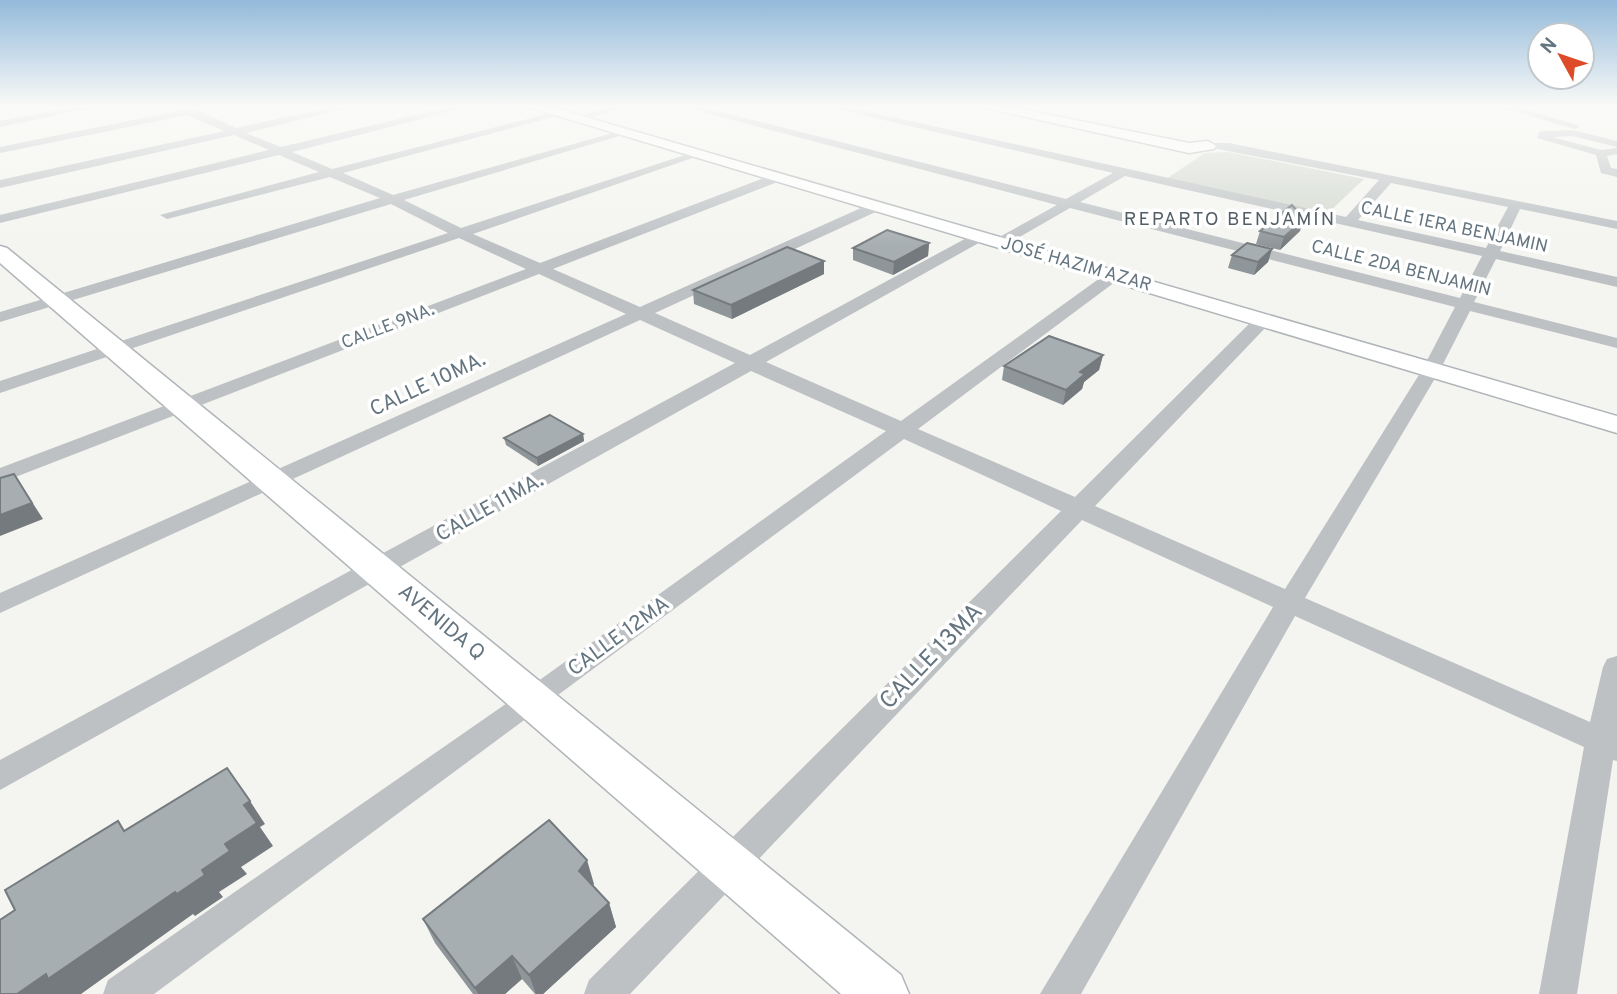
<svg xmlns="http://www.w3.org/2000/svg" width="1617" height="994" font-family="Overpass,sans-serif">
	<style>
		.green { fill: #d3d9d0 }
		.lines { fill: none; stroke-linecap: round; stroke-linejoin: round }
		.secondary-casing { stroke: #afb5b9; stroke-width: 3 }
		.street { fill: #bdc1c4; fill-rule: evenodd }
		.secondary { fill: #fff; fill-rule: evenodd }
		.wall { fill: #8f9699 }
		.shaded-wall { fill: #747a7d }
		.building { fill: #a6aeb2; stroke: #747a7d; stroke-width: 2 }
		.labels { text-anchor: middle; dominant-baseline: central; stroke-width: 7; stroke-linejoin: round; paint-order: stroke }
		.far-street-label { font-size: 18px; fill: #647580; stroke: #fff }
		.far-neighbourhood-label { font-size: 19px; letter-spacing: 2px; fill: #525e66; stroke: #fff }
		.street-label { font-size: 21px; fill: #647580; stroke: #fff }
		.near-street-label { font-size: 24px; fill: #647580; stroke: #fff }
	</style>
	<rect width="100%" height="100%" fill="#f4f4f0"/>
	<!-- green -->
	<path class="green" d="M1228,152L1364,179L1327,214L1166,179L1205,153Z"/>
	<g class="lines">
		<!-- secondary casing -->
		<g class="secondary-casing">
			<path id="secondary" d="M528,107H551L1617,416V433Z
				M981,107H1011L1189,143L1208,141L1216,146L1214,149L1189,153Z
				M0,246L7,248L901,975L909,994H841L0,263Z"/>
		</g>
		<!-- street -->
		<path class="street" d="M73,107H96L0,127V121Z
			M172,107L196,109L236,128L332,107H352L246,133L281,147L449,107H468L292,152L332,169L559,111L564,114L343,173L393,195L620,131L629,133L404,200L461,228L691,153L701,155L473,234L540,263L772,175H780V181L553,269L640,307L870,204H880V210L655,313L750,355L974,234H984V240L766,362L901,421L1107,273H1119V279L918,429L1075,497L1256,317H1268L1271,321L1268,325L1095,506L1285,589L1422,370L1455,307L1070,208L1004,246H994V240L1057,205L683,107H702L1066,199L1113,173L827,107H847L1346,217L1379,180L1202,146L1208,143H1229L1617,221V229L1520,209L1500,251L1617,277V287L1496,259L1474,302L1617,338V348L1470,311L1440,370L1305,598L1590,722L1603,667L1607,659L1617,656V761L1613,760L1577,994H1539L1584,747L1295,616L1081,994H1040L1273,607L1082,520L630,994H584L589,980L1061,511L904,439L154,994H103L108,980L523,692L886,431L751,371L0,790V760L735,363L640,320L0,613V593L626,314L539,274L0,483V468L526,269L459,238L0,393V381L448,233L391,204L0,322V312L380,198L330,177L167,219L160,215L319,172L279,155L0,223V215L269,150L234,135L0,188V180L224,131L187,115L0,153V147L177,111ZM1125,176L1482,256L1460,298L1080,202ZM1391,183L1508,207L1486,248L1358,220Z
			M608,107H626L576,122L571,119Z
			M1499,107H1517L1580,126L1575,129Z
			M1573,130L1617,141V147L1573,136L1552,137L1601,150L1617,148V154L1607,156L1611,168L1617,169V177L1601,173L1596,155L1537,138L1539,132L1543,131Z"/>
		<!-- secondary -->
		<use href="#secondary" class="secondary"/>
	</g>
	<!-- wall -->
	<path class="wall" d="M1260,231H1300L1280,250L1256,244Z
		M929,243L928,256L893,275L853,260V248Z
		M1272,249L1268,262L1254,275L1228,268L1232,255Z
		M824,274L732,319L694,304L693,290Z
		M1103,355L1099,370L1084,382L1082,389L1063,405L1002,380L1004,366Z
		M583,434L584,441L538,466L506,445L504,438Z
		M594,884L593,885L609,903L616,927L543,994H535L522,979L505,994H473L435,943L423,919Z"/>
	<!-- shaded-wall -->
	<path class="shaded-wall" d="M1304,219L1300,231L1280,250L1284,237Z
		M929,243L928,256L893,275L894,262Z
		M1272,249L1268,262L1254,275L1258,262Z
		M824,261V274L732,319L731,305Z
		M1103,355L1099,370L1084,382L1082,389L1063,405L1066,390L1080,372Z
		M583,434L584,441L538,466L537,458Z
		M14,474L43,519L0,536V515Z
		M250,801L265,824L260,827L273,846L241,867L247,874L219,892L223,897L195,916L193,914L81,994H17L225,844L244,805Z
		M587,860L594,884L586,895L579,871Z
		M609,903L616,927L543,994H536L529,975Z
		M512,956L522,979L505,994H478L475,988Z"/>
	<!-- building -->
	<path class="building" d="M1292,205L1304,219L1284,237L1260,231Z
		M887,230L929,243L894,262L853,248Z
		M1247,243L1272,249L1258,262L1232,255Z
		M787,247L824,261L731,305L693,290Z
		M1049,336L1103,355L1080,372L1085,374L1066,390L1004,366Z
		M550,415L583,434L537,458L504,438Z
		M14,474L32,503L0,515V478Z
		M227,768L250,801L244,805L257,823L225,844L230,851L202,870L205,875L177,894L175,892L48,979L46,974L17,994H0V920L15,910L5,890L118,821L124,831Z
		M549,820L587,860L579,871L609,903L529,975L512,956L475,988L423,919Z"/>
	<!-- sky -->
	<linearGradient id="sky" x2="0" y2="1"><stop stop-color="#93bada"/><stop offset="0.43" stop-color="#fafaf8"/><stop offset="1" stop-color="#fafaf8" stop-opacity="0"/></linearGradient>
	<rect width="1617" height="247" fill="url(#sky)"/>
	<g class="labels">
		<!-- far-street labels -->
		<g class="far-street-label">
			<text transform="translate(1454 228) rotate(12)">CALLE 1ERA BENJAMIN</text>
			<text transform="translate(1076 265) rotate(16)">JOSÉ HAZIM AZAR</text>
			<text transform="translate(1401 269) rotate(14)">CALLE 2DA BENJAMIN</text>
			<text transform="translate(388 327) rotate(-21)">CALLE 9NA.</text>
		</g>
		<!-- far-neighbourhood labels -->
		<g class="far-neighbourhood-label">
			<text x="1230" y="220">REPARTO BENJAMÍN</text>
		</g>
		<!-- street labels -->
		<g class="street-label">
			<text transform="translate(428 385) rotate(-25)">CALLE 10MA.</text>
			<text transform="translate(490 508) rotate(-29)">CALLE 11MA.</text>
			<text transform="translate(441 623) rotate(40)">AVENIDA Q</text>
			<text transform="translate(619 637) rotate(-36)">CALLE 12MA</text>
		</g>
		<!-- near-street labels -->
		<g class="near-street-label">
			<text transform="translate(932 657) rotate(-46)">CALLE 13MA</text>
		</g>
	</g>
	<!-- north arrow -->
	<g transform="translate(1561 56) rotate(310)"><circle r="33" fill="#ffffff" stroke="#c1c8cc" stroke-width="2"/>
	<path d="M0-5L12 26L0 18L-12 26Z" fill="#dd4b28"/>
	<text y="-10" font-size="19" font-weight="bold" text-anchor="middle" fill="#647580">N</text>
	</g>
</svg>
